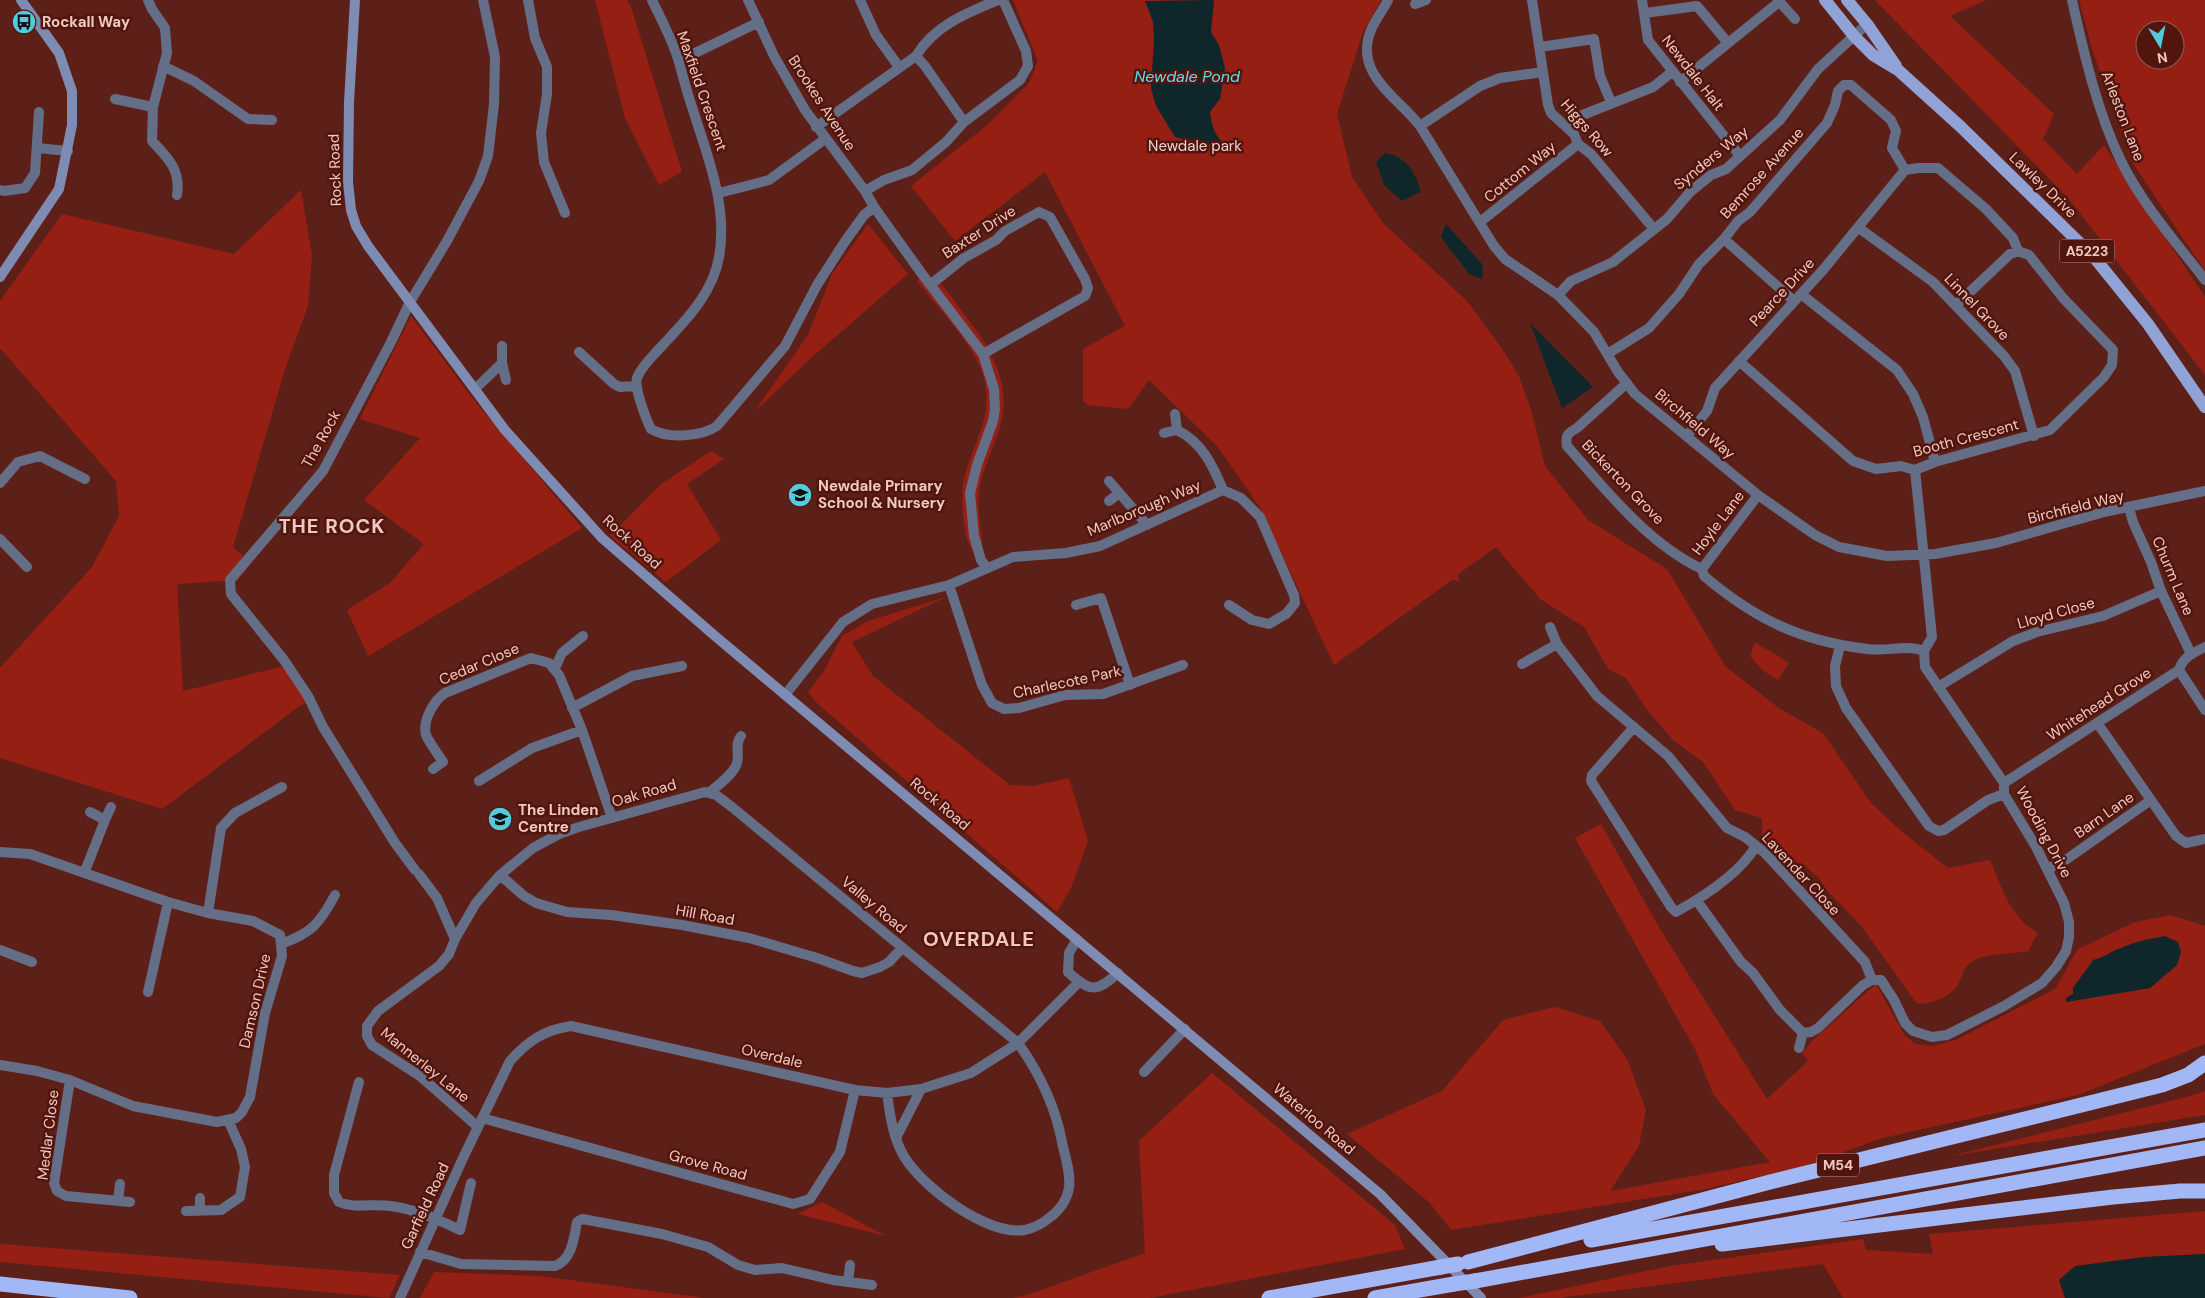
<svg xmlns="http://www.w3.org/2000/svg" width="2205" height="1298" font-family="'DM Sans',sans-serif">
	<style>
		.green { fill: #961f14; fill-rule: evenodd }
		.water { fill: #0f272b }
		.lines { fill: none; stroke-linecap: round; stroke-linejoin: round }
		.street { stroke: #656e87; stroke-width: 10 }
		.secondary { stroke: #7e8cb4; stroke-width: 10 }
		.primary { stroke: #91a3d6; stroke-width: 12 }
		.highway { stroke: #a2b7f6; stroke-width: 15 }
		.highway-bridge { stroke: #a2b7f6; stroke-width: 15 }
		.labels { text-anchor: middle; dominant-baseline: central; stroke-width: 5; stroke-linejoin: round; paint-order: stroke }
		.shield { fill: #51150e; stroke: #c0928b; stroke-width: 1 }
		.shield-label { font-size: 14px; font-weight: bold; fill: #efc8c1 }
		.poi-label { font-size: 15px; font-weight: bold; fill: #efc8c1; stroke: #51150e; text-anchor: start }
		.street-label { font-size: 15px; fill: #efc8c1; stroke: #51150e }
		.park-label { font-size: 15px; fill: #f2d1cc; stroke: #51150e }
		.water-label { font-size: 16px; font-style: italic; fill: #61ddf1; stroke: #51150e }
		.district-label { font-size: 20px; font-weight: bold; letter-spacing: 1px; fill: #efc8c1; stroke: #51150e }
	</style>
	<rect width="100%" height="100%" fill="#5d2018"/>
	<!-- green -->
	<path class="green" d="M595,0H627L632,10L682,172L659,185L625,118Z
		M1013,0H1381L1363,32L1337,114L1352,177L1383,223L1467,301L1501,347L1519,376L1532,413L1545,466L1588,520L1667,569L1725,666L1780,709L1823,733L1871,803L1901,831L1948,868L1990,860C2002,888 2010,917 2038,933L2028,951C2010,955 1983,951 1968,965C1964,968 1962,977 1959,982C1951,998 1934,1003 1917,1004L1862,927L1825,888L1819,878L1804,865L1781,857L1762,836V818L1735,810L1703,762L1674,741L1647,710L1626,678L1608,669L1584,627L1540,599L1496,547L1457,575L1460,581L1452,580L1334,665L1259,506L1217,446L1149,380L1128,409L1088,405L1083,401V349L1125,326L1045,172L955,241L911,186L986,126L1029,83L1038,61Z
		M1875,0H1986L1950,16L2054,114L2043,139L2077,174L2104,145L2205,297V375L2069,199Z
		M2079,0H2205V271L2132,162L2093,52ZM2145,30H2175V60H2145Z
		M301,190L312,256L308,306L286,366L233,547L251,563L238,580L177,584L183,691L284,666L308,702L298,707L162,809L0,758V668L92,567L119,516L116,481L0,348V301L62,214L234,254Z
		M868,224L908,274L812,357L754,412L808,335L832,274Z
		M922,274C926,276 932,277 936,280C947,288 959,308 967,318C991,349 1011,383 1001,423C995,447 982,468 979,492C976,515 985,537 981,560C969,549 966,540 964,524C962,507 961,491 965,475C974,441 992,419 985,382C977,346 939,310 917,281Z
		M411,316L470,395L582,528L368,656L347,610L390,583L424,544L364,500L420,438L360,419Z
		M711,451L724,459L687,484L721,540L666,582L610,536L660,485Z
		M946,597L852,642L873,676L1010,785L1033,786L1069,778L1088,841L1071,888L1057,912L817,703L808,692L824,671L842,636L868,621Z
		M1755,642L1789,663L1778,680L1762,670L1750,656Z
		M1601,824L1660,929L1767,1099L1808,1061L1802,1053L1813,1040L1876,984L1905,1036L1916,1044L1932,1046L1956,1040L2055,989L2078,949L2135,922L2171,915L2205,926V1044L2078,1095L1882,1138L1806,1166L1700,1190L1451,1230L1430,1203L1347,1134L1442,1091L1503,1020L1555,1007L1600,1021L1627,1059L1646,1110L1639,1146L1610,1191L1770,1162L1713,1094L1696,1051L1575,838ZM2117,949L2177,965L2150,988L2066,1002V998L2073,994L2094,960L2100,959Z
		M1212,1073L1395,1225L1405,1249L1150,1298H1013L1027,1295L1145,1253L1139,1141Z
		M2205,1091V1115L1951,1156L2187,1097Z
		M822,1202L886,1236L798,1214Z
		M2205,1211V1254L2144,1257L2059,1280L2065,1298H1843L1823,1264L1559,1298H1519L1670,1266L1863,1239L1866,1250L1933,1254L1929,1234Z
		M0,1244L400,1275L389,1298L0,1262Z
		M434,1272L540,1276L705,1298H420Z"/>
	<!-- water -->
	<path class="water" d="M1214,0L1211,32L1219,45L1225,68L1220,99L1210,112C1212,125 1214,136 1225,144L1222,148C1208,141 1191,142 1175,137L1156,106L1151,88L1154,39L1153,22L1145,1Z
		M1385,153C1407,157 1415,172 1421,192L1402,201L1384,185L1376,162Z
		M1446,224L1483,265L1482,279L1469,274L1441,237Z
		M1530,323L1593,387L1562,408Z
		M2165,936L2178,942L2181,952L2177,965L2150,988L2066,1002V998L2073,994V988L2093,960C2103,958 2110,952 2119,949C2133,942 2149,939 2165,936Z
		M2205,1254V1298H2065L2059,1280L2075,1266L2144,1257Z"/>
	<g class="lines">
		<!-- street -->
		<path class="street" d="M148,0L152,9L165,28L167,53L153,107L152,141C168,158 181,170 177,195
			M528,0L535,38L547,67V94L541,133L544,162L565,213
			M652,0C661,19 672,39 678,59C683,76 687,93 693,110C708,158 728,206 719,257C713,294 684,322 660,348C652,357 641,367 637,378C634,388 646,419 651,429C667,439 701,437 717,426L785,346L817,285L844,243L864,215L874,207
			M748,0L774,56L805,110L865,191L874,207L922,274L983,354L994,389L995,409L993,421L977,465L970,493L974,536L981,560L986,567
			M860,0L876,35L899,67
			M1388,0C1383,10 1375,20 1371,30C1353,74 1398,97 1420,126L1494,246L1505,259L1558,295L1594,332L1618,372L1635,394L1758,495L1815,535L1839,547L1887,556L1935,554L1996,543L2104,512L2205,491
			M1532,0L1548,105L1551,113L1574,134L1578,144L1591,154L1654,229
			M1642,0L1648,40L1740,156
			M1778,0L1795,19
			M2072,0C2084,54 2097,111 2121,161C2142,204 2176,242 2205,280
			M1415,4L1426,0
			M1645,13L1697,6L1728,43
			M1540,47L1594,39L1600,76L1611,102
			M916,56L925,66L964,122
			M678,59L693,54L759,22
			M163,66L194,81L248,119L272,120
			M1680,82L1779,2
			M115,99L153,107
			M1420,126L1480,86L1500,78L1543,72
			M816,127L916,56C934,26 966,13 998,0
			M1566,127L1580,116L1653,87L1672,72
			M37,148L68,151
			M1905,170L1918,168H1938L1986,209L2013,238L2018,251
			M0,190L4,191L25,188L35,173L39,112
			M865,191L884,180L912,170L946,142L964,122L1020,80L1028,66L1026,51L1003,0
			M719,193L769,180L825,139
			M1480,222L1578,144
			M1859,228L1933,282L2004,356L2015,371L2034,436
			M1724,239L1794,301
			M930,285L964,258L996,240L1005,231L1039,212L1050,217L1085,279L1088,288L1085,296L983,354
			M1801,294L1897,370L1913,394L1923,417L1935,462
			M1558,295L1571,281L1613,262L1667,219L1690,192L1711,175L1726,169L1780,120L1818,69L1867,24
			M1956,305L2010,254L2018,251
			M502,346V363L506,380
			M579,352L614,384L620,387L637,386
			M1609,353L1649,328L1679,294L1699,264L1724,239L1738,221L1750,212L1827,123L1835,105L1838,91L1844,85H1851L1891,120L1896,131L1892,148L1905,170
			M1739,361L1853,461L1876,469L1901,466L1915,470L1935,462L2050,430L2104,377L2112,365L2113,350L2063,298L2029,255L2018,251
			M1627,383L1577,428C1568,433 1565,435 1567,446C1605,489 1649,545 1702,569L1704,576C1755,619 1800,641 1867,649C1886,652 1906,644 1924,651
			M475,389L502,363
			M1177,430C1202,442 1213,466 1223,490
			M1164,433L1177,430L1175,414
			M1687,436L1707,411L1715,388L1823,270L1905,170
			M1109,481L1147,525
			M0,483L18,462L40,456L85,479
			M1109,501L1119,493
			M2129,508L2133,522L2151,562L2161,591L2191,654
			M0,539L27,567
			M1702,569L1758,495
			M949,585L982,685L992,703L1004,709L1019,708L1065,695L1103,694L1183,665
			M1076,605L1101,598L1130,685
			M1550,627L1557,644L1597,696L1668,756L1727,828L1745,837L1765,853L1865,962L1872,980
			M1840,646L1835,666L1836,686L1846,708L1929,826L1938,831L1944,830L1988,800L2004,794
			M1522,664L1557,644
			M555,668L562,653L583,636
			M2179,670L2205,710
			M1938,687L2013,641L2037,632L2103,616L2161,591
			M785,695L843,622L872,604L949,585L1013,557L1066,553L1100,546L1223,490L1241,498L1260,517L1294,595L1295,603L1286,614L1269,624L1252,620L1229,605
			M572,708L632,676L682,666
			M2098,724L2176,836L2186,843L2205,839
			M1634,727L1592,775L1591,781L1671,907L1676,912C1703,897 1740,873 1756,846
			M433,769L443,762C438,754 430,744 426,735C422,721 434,700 445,693L531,658L549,663L559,675L582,730L612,818
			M479,781L532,748L582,730
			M2004,783L2179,670C2183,657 2193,653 2205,647
			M709,793C718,785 734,774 737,763C740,754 734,744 741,736
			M90,812L105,820L111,807
			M0,852L30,854L168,902L208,913L253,921L280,935L282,956L265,1013L250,1097L242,1112L236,1118L217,1122L133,1106L70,1080L37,1071L0,1065
			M2048,869L2067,859L2151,800
			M415,870L395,843L323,727L308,696L284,660L231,594L230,580L323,471L391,342L410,302L447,241L479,181L488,156L494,104L495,57L483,0
			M85,871L105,820
			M419,874L437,898L455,939
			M500,875L524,896L536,903L567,912L611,915L682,925L749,938L817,958L853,971L862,973L880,967L889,962L902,948
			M1697,901L1741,962L1753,973L1780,1010L1803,1033L1811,1032L1818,1028L1863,985L1872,980
			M208,913L221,828L235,813L282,787
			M1077,939L1069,953L1068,972C1090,992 1096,993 1118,973
			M281,944C312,933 320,923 335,895
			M0,950L32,962
			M1872,980H1881L1894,1000L1905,1023L1913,1031L1932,1037L1947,1035L2004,1006L2042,983L2056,967L2066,951L2069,937V922L2064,903L2036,847L2004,794V783L1925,667L1924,651L1932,637L1915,470
			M148,992L168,902
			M1799,1048L1803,1033
			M1144,1072L1185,1029
			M70,1080L54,1183L57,1191L66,1196L130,1202
			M359,1082L334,1175V1193L339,1202C355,1209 373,1203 390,1206C415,1209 437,1219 460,1230L471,1183
			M482,1118L793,1204L810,1199L840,1152L855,1090
			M478,1127L420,1076L372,1045L367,1036V1026L378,1011L439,966L449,954L455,939L476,903L500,875L533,848L559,834L579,827L705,792L716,795L732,807L1018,1043C1040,1074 1055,1105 1062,1142C1065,1157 1071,1173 1069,1188C1067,1200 1059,1211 1049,1218C1042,1224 1033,1228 1025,1230C987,1236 924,1188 905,1158C893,1139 890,1115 887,1093
			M896,1138L921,1089
			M118,1201L120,1184
			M186,1211L221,1210L240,1197L245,1167L241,1149L228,1120
			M200,1211V1198
			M420,1252L461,1264L555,1266C572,1260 574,1238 577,1222L582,1219L588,1220L662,1234L708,1247L738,1265L755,1270L782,1268L833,1280L872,1285
			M848,1282L850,1265
			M400,1298L463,1158L510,1061C528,1041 544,1030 571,1026L855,1090L887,1093L921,1089L971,1073L1018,1043L1079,982"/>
		<!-- secondary -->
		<path class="secondary" d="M355,0L349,102L348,182L351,210L356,226L368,246L505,430L602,538L715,636L1380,1194L1481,1298
			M0,277L59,189L72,125V91L59,53L21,0"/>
		<!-- primary -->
		<path class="primary" d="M1825,0L1854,36L1873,55L1898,70L1961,127L2093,256L2148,324L2205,407
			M1847,0L1867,24L1896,66"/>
		<!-- highway -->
		<path class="highway" d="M1591,1240L2205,1130
			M1722,1244L2113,1197L2180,1191H2205
			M1468,1262L1770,1182L2162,1085L2188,1075L2205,1063
			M1475,1281L2205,1148
			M0,1284L130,1298
			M1269,1298L1441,1267
			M1375,1298L1454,1284"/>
		<!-- highway-bridge -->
		<path class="highway-bridge" d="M1441,1267L1458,1264
			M1454,1284L1475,1281"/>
	</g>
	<!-- icons -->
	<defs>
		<g id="bus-disc" transform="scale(1.25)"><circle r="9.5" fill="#54cadd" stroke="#51150e"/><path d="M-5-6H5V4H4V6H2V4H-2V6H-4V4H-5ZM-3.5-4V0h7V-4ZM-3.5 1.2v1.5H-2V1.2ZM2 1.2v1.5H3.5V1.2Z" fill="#111"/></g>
		<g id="school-disc" transform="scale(1.25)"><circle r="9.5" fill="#54cadd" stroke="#51150e"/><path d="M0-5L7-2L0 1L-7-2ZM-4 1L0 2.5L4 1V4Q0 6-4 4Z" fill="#111"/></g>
	</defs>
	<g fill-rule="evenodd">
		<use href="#bus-disc" x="24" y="22"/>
		<use href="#school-disc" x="800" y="495"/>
		<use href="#school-disc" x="500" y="819"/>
	</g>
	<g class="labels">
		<!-- shield labels -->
		<g class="shield">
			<rect x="2059.5" y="239.5" width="55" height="23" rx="4"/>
			<rect x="1817" y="1153.5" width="42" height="23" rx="4"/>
		</g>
		<g class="shield-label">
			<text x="2087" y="251">A5223</text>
			<text x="1838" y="1165">M54</text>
		</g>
		<!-- poi labels -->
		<g class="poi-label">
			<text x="42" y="22">Rockall Way</text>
			<text x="818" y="486">Newdale Primary<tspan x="818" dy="17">School &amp; Nursery</tspan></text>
			<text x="518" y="810">The Linden<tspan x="518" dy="17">Centre</tspan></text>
		</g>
		<!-- street labels -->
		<g class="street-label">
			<text transform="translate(1693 73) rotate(52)">Newdale Halt</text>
			<text transform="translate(702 91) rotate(71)">Maxfield Crescent</text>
			<text transform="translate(822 103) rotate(57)">Brookes Avenue</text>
			<text transform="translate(2123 116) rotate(69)">Arleston Lane</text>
			<text transform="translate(1587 128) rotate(49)">Higgs Row</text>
			<text transform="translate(1711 158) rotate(-39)">Synders Way</text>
			<text transform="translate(335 170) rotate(-92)">Rock Road</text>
			<text transform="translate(1520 172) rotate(-39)">Cottom Way</text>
			<text transform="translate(1762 173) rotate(-48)">Bemrose Avenue</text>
			<text transform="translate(2043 185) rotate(44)">Lawley Drive</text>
			<text transform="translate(979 232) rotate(-33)">Baxter Drive</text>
			<text transform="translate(1782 292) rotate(-47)">Pearce Drive</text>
			<text transform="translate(1977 307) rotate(46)">Linnel Grove</text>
			<text transform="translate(1695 424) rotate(40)">Birchfield Way</text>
			<text transform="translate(1966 438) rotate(-15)">Booth Crescent</text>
			<text transform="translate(321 439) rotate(-61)">The Rock</text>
			<text transform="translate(1623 482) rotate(46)">Bickerton Grove</text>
			<text transform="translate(2076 507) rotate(-14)">Birchfield Way</text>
			<text transform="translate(1144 508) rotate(-23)">Marlborough Way</text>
			<text transform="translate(1718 523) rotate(-53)">Hoyle Lane</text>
			<text transform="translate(632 542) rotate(42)">Rock Road</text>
			<text transform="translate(2173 576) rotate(67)">Churm Lane</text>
			<text transform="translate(2056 613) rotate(-16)">Lloyd Close</text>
			<text transform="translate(479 664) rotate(-23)">Cedar Close</text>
			<text transform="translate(1067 682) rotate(-12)">Charlecote Park</text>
			<text transform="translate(2099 704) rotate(-33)">Whitehead Grove</text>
			<text transform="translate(644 793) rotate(-16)">Oak Road</text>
			<text transform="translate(940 804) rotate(40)">Rock Road</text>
			<text transform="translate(2104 815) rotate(-35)">Barn Lane</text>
			<text transform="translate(2044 832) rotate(62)">Wooding Drive</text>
			<text transform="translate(1801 874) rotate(47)">Lavender Close</text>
			<text transform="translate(874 905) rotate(40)">Valley Road</text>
			<text transform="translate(705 915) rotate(10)">Hill Road</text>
			<text transform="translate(255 1001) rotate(-77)">Damson Drive</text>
			<text transform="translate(772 1056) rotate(13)">Overdale</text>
			<text transform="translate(425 1065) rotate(39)">Mannerley Lane</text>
			<text transform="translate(1314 1119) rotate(40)">Waterloo Road</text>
			<text transform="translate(48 1135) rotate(-83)">Medlar Close</text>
			<text transform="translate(708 1165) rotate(15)">Grove Road</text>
			<text transform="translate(425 1206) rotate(-65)">Garfield Road</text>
		</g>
		<!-- park labels -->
		<g class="park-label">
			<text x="1195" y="146">Newdale park</text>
		</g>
		<!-- water labels -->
		<g class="water-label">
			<text x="1187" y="76">Newdale Pond</text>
		</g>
		<!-- district labels -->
		<g class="district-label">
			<text x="332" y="526">THE ROCK</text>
			<text x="979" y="939">OVERDALE</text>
		</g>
	</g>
	<!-- north arrow -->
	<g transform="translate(2160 45) rotate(170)"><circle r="24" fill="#51150e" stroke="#905d56"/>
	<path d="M0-4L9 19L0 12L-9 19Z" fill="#54cadd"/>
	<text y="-8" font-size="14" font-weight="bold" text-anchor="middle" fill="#efc8c1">N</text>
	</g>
</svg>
